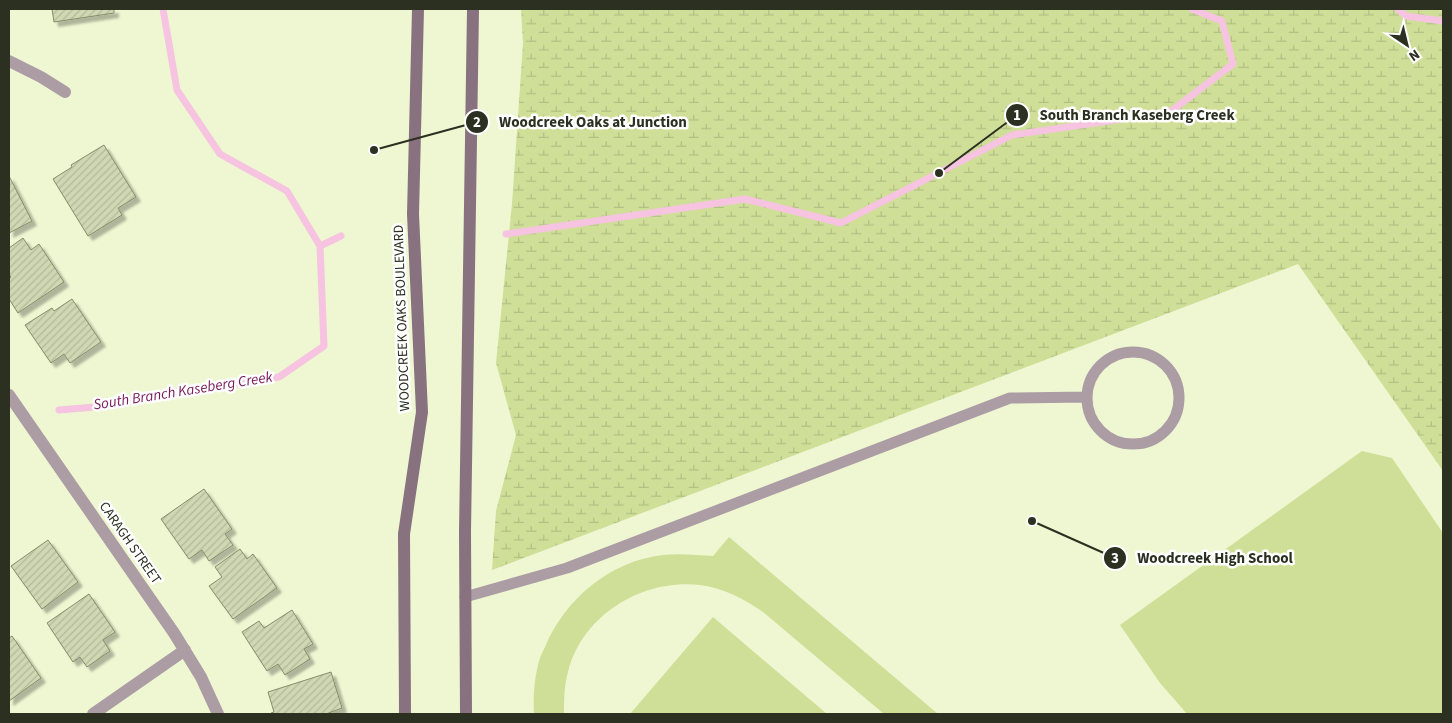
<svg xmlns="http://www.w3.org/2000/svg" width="1452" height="723" font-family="'Source Sans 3',sans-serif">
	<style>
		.wetland { fill: url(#wetland-marsh) }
		.garden { fill: #cfdf98 }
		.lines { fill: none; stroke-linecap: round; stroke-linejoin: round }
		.stream { stroke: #f6c3e0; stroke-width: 7 }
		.building { fill: url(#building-hatch); stroke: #848c6a; filter: url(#shadow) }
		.lane { stroke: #ac9ca4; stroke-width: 11 }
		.street { stroke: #ac9ca4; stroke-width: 12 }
		.secondary { stroke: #89727f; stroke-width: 12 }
		.labels { text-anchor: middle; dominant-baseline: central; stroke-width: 5; stroke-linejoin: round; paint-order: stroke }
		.street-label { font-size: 14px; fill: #2c3021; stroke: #fff }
		.water-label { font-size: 15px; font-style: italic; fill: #78195a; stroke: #fff }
		.leader { fill: none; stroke: #2c3021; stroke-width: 2 }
		.callout-dot { fill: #2c3021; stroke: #fff; stroke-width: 2 }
		.mark-label { font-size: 15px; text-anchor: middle; font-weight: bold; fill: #fff }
		.callout-label { font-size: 15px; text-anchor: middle; font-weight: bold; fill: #2c3021; stroke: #fff; stroke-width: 5; stroke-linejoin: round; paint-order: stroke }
	</style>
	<defs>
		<pattern id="wetland-marsh" width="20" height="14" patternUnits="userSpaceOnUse" patternTransform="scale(1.25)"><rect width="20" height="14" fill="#cfdf98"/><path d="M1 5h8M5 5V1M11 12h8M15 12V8" fill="none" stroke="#b2c083"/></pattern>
		<pattern id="building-hatch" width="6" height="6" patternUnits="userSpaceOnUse" patternTransform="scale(1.25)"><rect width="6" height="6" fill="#cfd8b3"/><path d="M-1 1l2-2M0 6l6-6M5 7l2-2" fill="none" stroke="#b2ba9a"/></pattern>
		<filter id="shadow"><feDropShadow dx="4.5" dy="4.5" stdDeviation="1" flood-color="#0004"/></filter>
	</defs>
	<rect width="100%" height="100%" fill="#eef7d2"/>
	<!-- wetland -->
	<path class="wetland" d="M521,9H1443V471L1298,264L492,570L496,511L516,435L496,363L512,204L523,43Z"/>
	<!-- garden -->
	<path class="garden" d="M1362,451L1392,458L1443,533V714H1187L1160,683L1120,625Z
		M729,537L938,714H884L763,612C744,599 724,588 700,585C643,578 582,615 568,672C564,686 564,700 564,714H534C533,697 534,681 538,665C539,659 542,653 545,647C565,599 610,561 663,555C680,553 697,555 713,556Z
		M713,617L827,714H630Z"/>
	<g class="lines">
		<!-- stream -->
		<path class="stream" d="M163,9L177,90L220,154L287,191L320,246
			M1398,9L1406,16L1443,21
			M506,234L745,199L841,223L1012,135L1170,112L1233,64L1222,21L1192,9
			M59,410L95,407L279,377L324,346L320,246L341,236"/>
	</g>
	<!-- building -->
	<path class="building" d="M52,9H114V13L54,22Z
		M104,145L136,197L118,208L122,215L88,236L53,179L72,167L71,165Z
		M9,176L32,221L9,233Z
		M23,238L31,250L39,244L64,282L18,313L9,299V279L11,277L9,274V248Z
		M72,299L101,342L70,363L64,354L51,363L25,325L52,308L54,311Z
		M204,489L232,529L225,534L233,545L209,561L202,550L189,559L161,519Z
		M48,540L78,582L42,609L11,566Z
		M240,549L247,559L253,554L277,588L233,619L209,586L222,577L215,567Z
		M89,594L115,632L103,640L110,651L87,667L80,657L73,662L47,623Z
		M292,610L313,644L304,649L310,659L285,675L278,664L267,671L242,632L259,621L264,628Z
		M12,636L41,678L9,701V638Z
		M331,672L342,708L326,714H272L271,713L274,712L268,692Z"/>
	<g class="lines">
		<!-- lane -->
		<path class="lane" d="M1087 398a46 46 0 1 1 92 0a46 46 0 1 1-92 0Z
			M465,597L567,568L1010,398L1086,397"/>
		<!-- street -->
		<path class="street" d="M9,61L41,77L65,92
			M9,395L174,633L201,677L218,714
			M93,714L185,650"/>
		<!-- secondary -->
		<path class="secondary" d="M405,714L404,534L422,412L413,214L418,9
			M466,714L465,532L473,9"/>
	</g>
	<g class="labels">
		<!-- street labels -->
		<g class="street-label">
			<text transform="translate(402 318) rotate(-92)">WOODCREEK OAKS BOULEVARD</text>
			<text transform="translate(130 543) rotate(55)">CARAGH STREET</text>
		</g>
		<!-- water labels -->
		<g class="water-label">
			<text transform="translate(183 391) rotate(-9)">South Branch Kaseberg Creek</text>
		</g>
	</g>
	<!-- callouts -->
	<path class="leader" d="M939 173L1017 115M374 150L477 122M1032 521L1115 558"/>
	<g class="callout-dot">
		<circle cx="939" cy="173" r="5"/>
		<circle cx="374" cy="150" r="5"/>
		<circle cx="1032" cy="521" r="5"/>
		<circle cx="1017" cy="115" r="12"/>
		<circle cx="477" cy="122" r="12"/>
		<circle cx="1115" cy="558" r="12"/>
	</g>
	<g class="mark-label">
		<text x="1017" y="120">1</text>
		<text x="477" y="127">2</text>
		<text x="1115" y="563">3</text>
	</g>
	<g class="callout-label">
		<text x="1137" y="120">South Branch Kaseberg Creek</text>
		<text x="593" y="127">Woodcreek Oaks at Junction</text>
		<text x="1215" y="563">Woodcreek High School</text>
	</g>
	<!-- border -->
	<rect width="1452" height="723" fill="none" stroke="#2c3021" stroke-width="20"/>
	<!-- north arrow -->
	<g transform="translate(1407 45) rotate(145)" stroke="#ffffff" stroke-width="4" paint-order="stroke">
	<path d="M0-4L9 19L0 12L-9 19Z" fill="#2c3021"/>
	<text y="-8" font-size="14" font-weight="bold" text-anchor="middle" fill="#2c3021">N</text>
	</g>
</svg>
